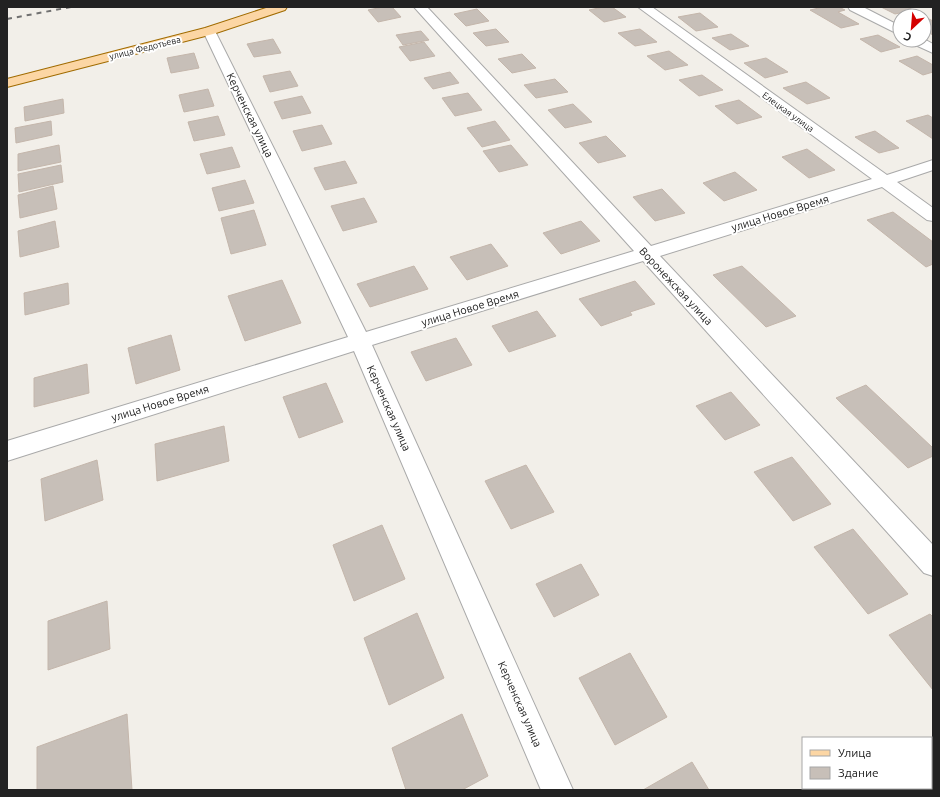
<svg xmlns="http://www.w3.org/2000/svg" width="940" height="797" font-family="Ubuntu,sans-serif">
	<style>
		.building { fill: #c7bfb8; stroke: #c4b6ab }
		.lines { fill: none; stroke-linecap: round; stroke-linejoin: round }
		.minor-casing { stroke: #a9a9a9; stroke-width: 2 }
		.major-casing { stroke: #a06b00; stroke-width: 2 }
		.minor { fill: #fff; fill-rule: evenodd }
		.major { fill: #fcd6a4; fill-rule: evenodd }
		.rail { stroke: #707070; stroke-width: 2; stroke-dasharray: 5 5; stroke-linecap: butt }
		.labels { text-anchor: middle; dominant-baseline: central; stroke-width: 4; stroke-linejoin: round; paint-order: stroke }
		.far-street-label { font-size: 9px; fill: #222; stroke: #fff }
		.street-label { font-size: 11px; fill: #222; stroke: #fff }
	</style>
	<rect width="100%" height="100%" fill="#f2efe9"/>
	<!-- building -->
	<path class="building" d="M383,7H392L401,17L378,22L368,10Z
		M603,7H612L626,17L604,22L589,10Z
		M823,7H839L845,10L838,12L859,24L841,28L810,10Z
		M881,7H907L913,10L895,14Z
		M477,9L489,21L466,26L454,14Z
		M700,13L718,27L696,31L678,17Z
		M929,19L933,21V35L924,30V20Z
		M496,29L509,42L486,46L473,33Z
		M640,29L657,42L635,46L618,33Z
		M421,31L429,40L403,45L396,35Z
		M731,34L749,46L730,50L712,38Z
		M878,35L900,47L881,52L860,39Z
		M273,39L281,53L254,57L247,44Z
		M424,42L435,56L410,61L399,47Z
		M669,51L688,65L665,70L647,56Z
		M194,53L199,68L171,73L167,58Z
		M522,54L536,68L512,73L498,59Z
		M917,56L933,65V72L923,75L899,61Z
		M766,58L788,72L765,78L744,63Z
		M290,71L298,86L270,92L263,76Z
		M450,72L459,83L433,89L424,78Z
		M702,75L723,90L699,96L679,80Z
		M555,79L568,92L536,98L524,85Z
		M806,82L830,98L807,104L783,88Z
		M208,89L214,106L184,112L179,95Z
		M468,93L482,110L455,116L442,98Z
		M302,96L311,113L282,119L274,102Z
		M63,99L64,113L25,121L24,107Z
		M739,100L762,117L737,124L715,106Z
		M573,104L592,122L565,128L548,110Z
		M928,115L933,118V139L906,121Z
		M218,116L225,135L194,141L188,122Z
		M51,121L52,135L16,143L15,128Z
		M495,121L510,140L482,147L467,128Z
		M322,125L332,144L302,151L293,131Z
		M875,131L899,148L879,153L855,137Z
		M606,136L626,156L598,163L579,143Z
		M59,145L61,162L18,171V154Z
		M511,145L528,165L499,172L483,151Z
		M232,147L240,167L207,174L200,154Z
		M807,149L835,170L809,178L782,157Z
		M345,161L357,183L325,190L314,168Z
		M61,165L63,182L19,192L18,174Z
		M735,172L757,190L724,201L703,183Z
		M245,180L254,203L219,211L212,188Z
		M53,186L57,209L20,218L18,195Z
		M662,189L685,213L655,221L633,197Z
		M364,198L377,222L343,231L331,206Z
		M254,210L266,245L231,254L221,218Z
		M893,212L933,242V264L926,267L867,220Z
		M55,221L59,247L20,257L18,231Z
		M581,221L600,241L561,254L543,233Z
		M491,244L508,266L467,280L450,257Z
		M414,266L428,289L370,307L357,284Z
		M742,266L796,316L766,327L713,275Z
		M282,280L301,323L245,341L228,296Z
		M635,281L655,304L630,312L632,315L601,326L579,299Z
		M68,283L69,304L25,315L24,293Z
		M537,311L556,336L509,352L492,326Z
		M171,335L180,370L136,384L128,348Z
		M456,338L472,365L426,381L411,352Z
		M87,364L89,393L34,407V378Z
		M326,383L343,422L299,438L283,397Z
		M866,385L933,448V456L908,468L836,398Z
		M731,392L760,425L725,440L696,406Z
		M224,426L229,461L157,481L155,444Z
		M792,457L831,504L793,521L754,472Z
		M97,460L103,500L45,521L41,479Z
		M526,465L554,512L511,529L485,481Z
		M382,525L405,579L354,601L333,545Z
		M853,529L908,594L868,614L814,547Z
		M581,564L599,595L554,617L536,584Z
		M107,601L110,649L48,670V621Z
		M417,613L444,678L389,705L364,638Z
		M930,614L933,617V690L889,635Z
		M630,653L667,717L615,745L579,678Z
		M127,714L132,790H37V747Z
		M462,714L488,776L462,790H406L392,748Z
		M692,762L709,790H643Z"/>
	<g class="lines">
		<!-- minor casing -->
		<g class="minor-casing">
			<path id="minor" d="M414,7H427L651,246L872,179L638,7H652L887,175L933,160V170L897,182L933,208V221L927,220L882,187L660,256L933,545V576L924,573L643,261L372,345L573,790H541L354,351L7,461V441L348,337L203,31L205,28H213L215,31L366,332L634,251Z
				M848,7H863L900,26V35L850,10Z
				M924,39L933,44V53L911,43L910,40Z"/>
		</g>
		<!-- major casing -->
		<g class="major-casing">
			<path id="major" d="M269,7H287L285,10L213,34L7,87V79L205,28Z"/>
		</g>
		<!-- minor -->
		<use href="#minor" class="minor"/>
		<!-- major -->
		<use href="#major" class="major"/>
		<!-- rail -->
		<path class="rail" d="M7,19L71,7"/>
	</g>
	<g class="labels">
		<!-- far-street labels -->
		<g class="far-street-label">
			<text transform="translate(145 48) rotate(-14)">улица Федотьева</text>
			<text transform="translate(788 112) rotate(36)">Елецкая улица</text>
		</g>
		<!-- street labels -->
		<g class="street-label">
			<text transform="translate(250 115) rotate(64)">Керченская улица</text>
			<text transform="translate(780 213) rotate(-17)">улица Новое Время</text>
			<text transform="translate(676 286) rotate(47)">Воронежская улица</text>
			<text transform="translate(470 308) rotate(-17)">улица Новое Время</text>
			<text transform="translate(160 403) rotate(-17)">улица Новое Время</text>
			<text transform="translate(389 408) rotate(66)">Керченская улица</text>
			<text transform="translate(520 704) rotate(66)">Керченская улица</text>
		</g>
	</g>
	<!-- border -->
	<rect width="940" height="797" fill="none" stroke="#222222" stroke-width="16"/>
	<!-- legend -->
	<rect x="802" y="737" width="130" height="52" fill="#ffffff" stroke="#a7a7a7"/>
	<rect x="810" y="750" width="20" height="6" fill="#fcd6a4" stroke="#a7a7a7"/>
	<text x="838" y="757" font-size="12" fill="#222222">Улица</text>
	<rect x="810" y="767" width="20" height="12" fill="#c7bfb8" stroke="#a7a7a7"/>
	<text x="838" y="777" font-size="12" fill="#222222">Здание</text>
	<!-- north arrow -->
	<g transform="translate(912 28) rotate(206)"><circle r="19" fill="#ffffff" stroke="#a7a7a7"/>
	<path d="M0-3L7 15L0 10L-7 15Z" fill="#d40000"/>
	<text y="-6" font-size="11" font-weight="bold" text-anchor="middle" fill="#222222">С</text>
	</g>
</svg>
